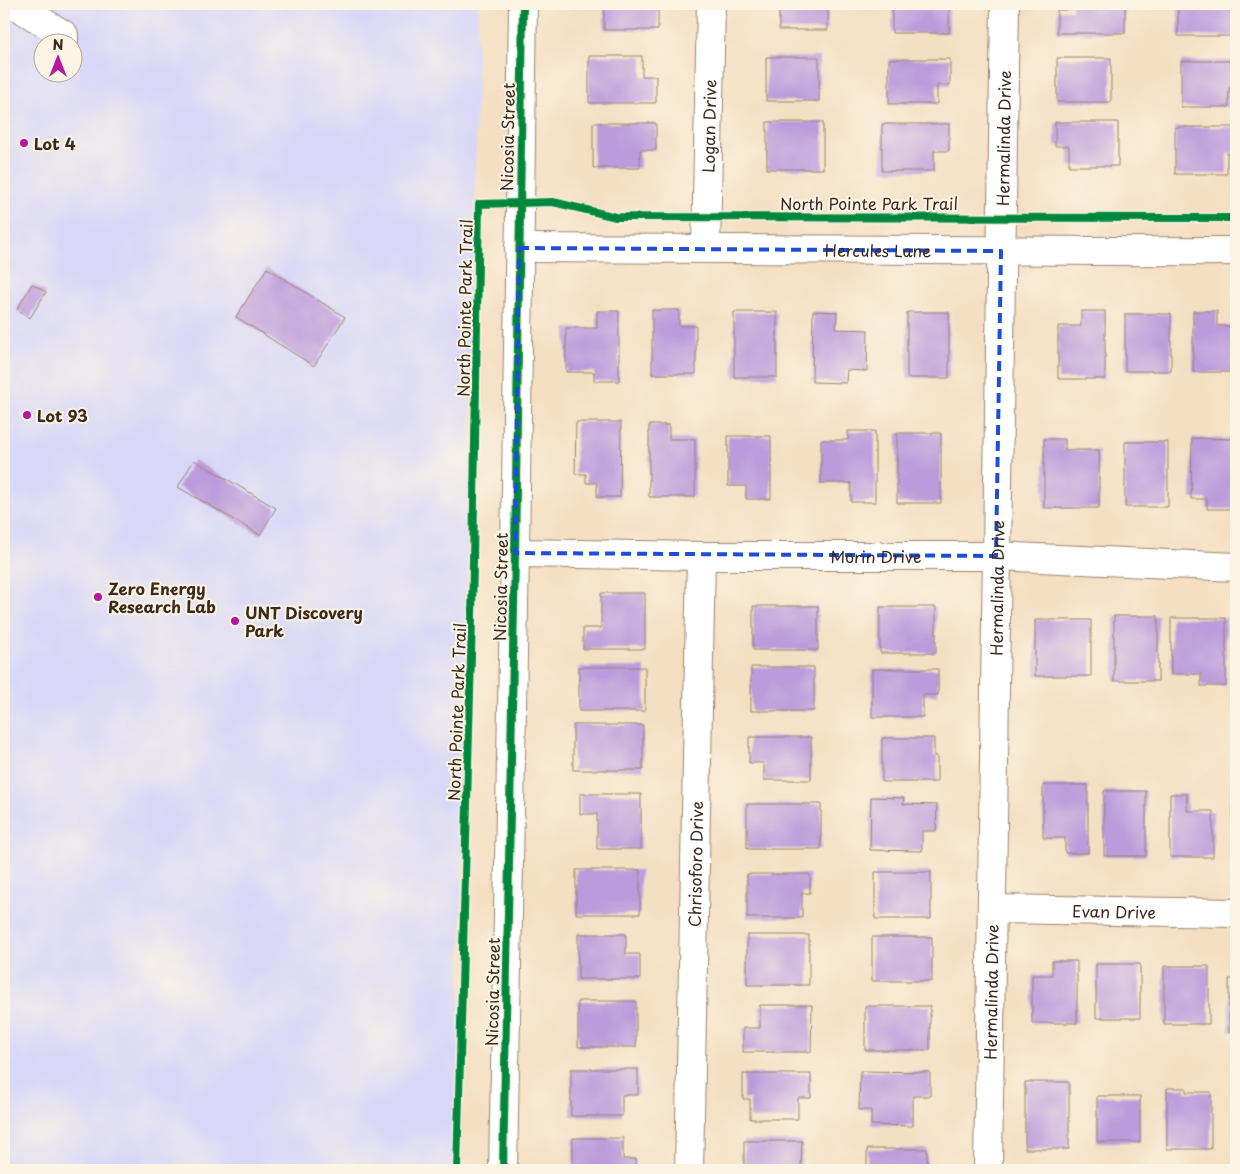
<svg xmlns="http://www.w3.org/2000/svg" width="1240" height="1174" font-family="'Playpen Sans',sans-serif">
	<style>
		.built { fill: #d8d7f8; fill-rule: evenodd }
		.building { fill: #bb9bdb }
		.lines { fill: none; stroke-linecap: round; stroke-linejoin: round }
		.minor-casing { stroke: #988470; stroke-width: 30 }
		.minor { stroke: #fff; stroke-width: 28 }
		.cycleway-casing { stroke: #fcf5e5; stroke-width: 11 }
		.cycleway { stroke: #00873e; stroke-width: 8 }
		.marked { fill: none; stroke: #1d4ed8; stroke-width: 4; stroke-dasharray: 10 6; stroke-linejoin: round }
		.poi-dot { fill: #b5179e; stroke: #fcf5e5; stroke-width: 2 }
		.labels { text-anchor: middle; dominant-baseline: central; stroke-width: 4; stroke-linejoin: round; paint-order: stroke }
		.street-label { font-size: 16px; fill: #3b2a1e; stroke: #fcf5e5 }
		.poi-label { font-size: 16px; font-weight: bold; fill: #3b2a1e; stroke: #fcf5e5; text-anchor: start }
	</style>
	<rect width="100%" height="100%" fill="#fcf5e5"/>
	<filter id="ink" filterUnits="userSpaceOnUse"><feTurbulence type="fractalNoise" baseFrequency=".02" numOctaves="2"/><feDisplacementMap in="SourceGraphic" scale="10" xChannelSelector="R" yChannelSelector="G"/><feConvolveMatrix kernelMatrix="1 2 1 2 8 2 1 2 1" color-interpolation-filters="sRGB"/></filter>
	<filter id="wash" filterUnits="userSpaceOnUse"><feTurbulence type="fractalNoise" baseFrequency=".0096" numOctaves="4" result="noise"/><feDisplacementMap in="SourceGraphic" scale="20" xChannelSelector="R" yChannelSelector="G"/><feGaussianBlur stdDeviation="1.12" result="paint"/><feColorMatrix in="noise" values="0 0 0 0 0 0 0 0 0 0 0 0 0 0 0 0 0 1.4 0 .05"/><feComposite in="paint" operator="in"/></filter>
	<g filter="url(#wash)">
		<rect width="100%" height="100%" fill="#f4dfc2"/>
		<!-- built -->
		<path class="built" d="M4,4H478L457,1170H4ZM42,42H72V72H42Z"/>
		<g id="blocks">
			<!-- building -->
			<path class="building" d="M604,4H658V30H604Z
				M765,4H828V30H779V10H765Z
				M892,4H949V33H892Z
				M1072,4H1125V33H1057V10H1072Z
				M1178,4H1230V10H1236V36H1178Z
				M589,56H642V76H656V103H589Z
				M766,57H819V101H766Z
				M1057,58H1111V102H1057Z
				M889,59H950V85H937V104H889Z
				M1181,61H1236V88H1229V107H1181Z
				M767,122H823V169H767Z
				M1055,122H1118V166H1069V146H1055Z
				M593,123H656V150H640V168H593Z
				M882,124H949V151H934V171H882Z
				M1175,127H1236V153H1227V174H1175Z
				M267,268L345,317L314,366L236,317Z
				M32,284L46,292L30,318L17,309Z
				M652,310H679V326H696V374H652Z
				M597,311H619V381H594V372H566V328H597Z
				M813,311L837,312L836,329L868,330L867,371L847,370L846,383L812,382Z
				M1081,311H1105V379H1058V326H1081Z
				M1193,311H1217V326H1236V372H1193Z
				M734,312H777V377H734Z
				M907,312H949V378H907Z
				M1125,314H1171V371H1125Z
				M576,422H621L620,497H597V483H586V474H575Z
				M649,425H669V439H695V497H649Z
				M848,431H875V502H851V483H821V440H848Z
				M897,433H941V503H897Z
				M728,436H771V499H746V486H728Z
				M1192,438L1235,439L1234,509H1207V499H1191Z
				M1044,439H1065V450H1099V508H1044Z
				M1125,442H1168V507H1125Z
				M194,460L276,508L260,535L178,487Z
				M601,593H645V649H583V628H601Z
				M753,606H818V650H753Z
				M880,607H936V653H880Z
				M1114,616H1158V681H1114Z
				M1171,618H1226V686H1201V674H1171Z
				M1035,620H1091V676H1035Z
				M579,667H645V711H579Z
				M751,667H814V711H751Z
				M872,669H938V695H923V717H872Z
				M573,725H643V770H573Z
				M749,737H811V780H764V763H749Z
				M882,738H934V756H937V782H882Z
				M1043,785H1088V853H1065V838H1043Z
				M1104,791H1146V856H1104Z
				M580,794H641V849H597V814H580Z
				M1170,794H1187V811H1213V857H1170Z
				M871,797L904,798L903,804L937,805L936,831H922V851L870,850Z
				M747,804H821V849H747Z
				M1233,806H1236V860H1233Z
				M576,870H640V914H576Z
				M875,872H931V919H875Z
				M747,874H810V893H802V918H747Z
				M578,934H626V954H640V979H578Z
				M747,935H809V985H747Z
				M872,937H932V981H872Z
				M1052,961H1077V1023H1032V975H1052Z
				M1096,964H1140V1018H1096Z
				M1164,966H1209V1024H1164Z
				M1229,979H1236V1032H1229Z
				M578,1001H636V1047H578Z
				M760,1005H812L811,1052H743V1028H760Z
				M865,1006H930V1050H865Z
				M571,1069H638V1095H622V1116H571Z
				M860,1071L930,1072V1096H913V1126L871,1125V1110H859Z
				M743,1074H811V1098H798V1119H750V1099H743Z
				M1025,1082H1069V1149H1025Z
				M1167,1088H1186V1092H1211V1149H1167Z
				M1233,1089H1236V1138H1233Z
				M1097,1096H1140V1142H1097Z
				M573,1138H623V1159H636V1170H573Z
				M744,1141H802L801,1170H744Z
				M867,1149H927V1170H867Z"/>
		</g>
	</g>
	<g filter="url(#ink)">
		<use href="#blocks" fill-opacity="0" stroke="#988470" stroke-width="1"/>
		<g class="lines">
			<!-- minor casing -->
			<g class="minor-casing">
				<g id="minor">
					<path d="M14,4L64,35V42"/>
					<path id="s1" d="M519,248C758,248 997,252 1236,251"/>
					<path id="s2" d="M706,248L711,4"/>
					<path id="s3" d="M515,553L701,556H996L1236,567"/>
					<path id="s4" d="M992,909L1236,913"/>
					<path d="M503,1170L515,553L523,4"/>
					<path id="s5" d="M689,1170L701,556"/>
					<path id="s6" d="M988,1170L1005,4"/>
				</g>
			</g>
			<!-- minor -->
			<use href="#minor" class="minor"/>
			<!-- cycleway casing -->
			<g class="cycleway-casing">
				<path id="cycleway" d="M457,1170L472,620L479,204L553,202L616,217L1236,218
					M503,1170L515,553L523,4"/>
			</g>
			<!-- cycleway -->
			<use href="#cycleway" class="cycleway"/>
		</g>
	</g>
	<!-- marked area -->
	<path class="marked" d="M519,248L1001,251L996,556L515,553Z"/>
	<!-- markers -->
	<g class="poi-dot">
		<circle cx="24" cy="143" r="5"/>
		<circle cx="27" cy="415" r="5"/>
		<circle cx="98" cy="597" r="5"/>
		<circle cx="235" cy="621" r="5"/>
	</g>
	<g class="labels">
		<!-- street labels -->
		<g class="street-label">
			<text stroke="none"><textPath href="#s2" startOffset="122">Logan Drive</textPath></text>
			<text transform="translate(507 137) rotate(-89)">Nicosia Street</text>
			<text stroke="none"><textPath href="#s6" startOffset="1032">Hermalinda Drive</textPath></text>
			<text x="869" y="203">North Pointe Park Trail</text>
			<text stroke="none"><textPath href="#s1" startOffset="359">Hercules Lane</textPath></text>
			<text transform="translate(464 308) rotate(-89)">North Pointe Park Trail</text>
			<text stroke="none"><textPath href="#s3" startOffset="361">Morin Drive</textPath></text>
			<text transform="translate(500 587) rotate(-89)">Nicosia Street</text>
			<text stroke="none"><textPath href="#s6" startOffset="582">Hermalinda Drive</textPath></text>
			<text transform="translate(456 712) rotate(-88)">North Pointe Park Trail</text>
			<text stroke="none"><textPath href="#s5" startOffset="306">Chrisoforo Drive</textPath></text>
			<text stroke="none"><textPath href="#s4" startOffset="122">Evan Drive</textPath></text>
			<text transform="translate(492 992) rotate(-89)">Nicosia Street</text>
			<text stroke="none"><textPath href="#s6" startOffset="178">Hermalinda Drive</textPath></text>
		</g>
		<!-- poi labels -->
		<g class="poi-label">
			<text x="34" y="143">Lot 4</text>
			<text x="37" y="415">Lot 93</text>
			<text x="108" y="588">Zero Energy<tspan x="108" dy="18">Research Lab</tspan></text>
			<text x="245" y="612">UNT Discovery<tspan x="245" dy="18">Park</tspan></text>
		</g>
	</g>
	<!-- margin -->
	<rect width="1240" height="1174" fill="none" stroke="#fcf5e5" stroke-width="20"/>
	<!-- north arrow -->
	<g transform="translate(58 58)"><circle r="24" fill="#fcf5e5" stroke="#afa495"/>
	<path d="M0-4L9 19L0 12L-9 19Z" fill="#b5179e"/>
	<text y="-8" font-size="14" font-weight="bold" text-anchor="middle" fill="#3b2a1e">N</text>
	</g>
</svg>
